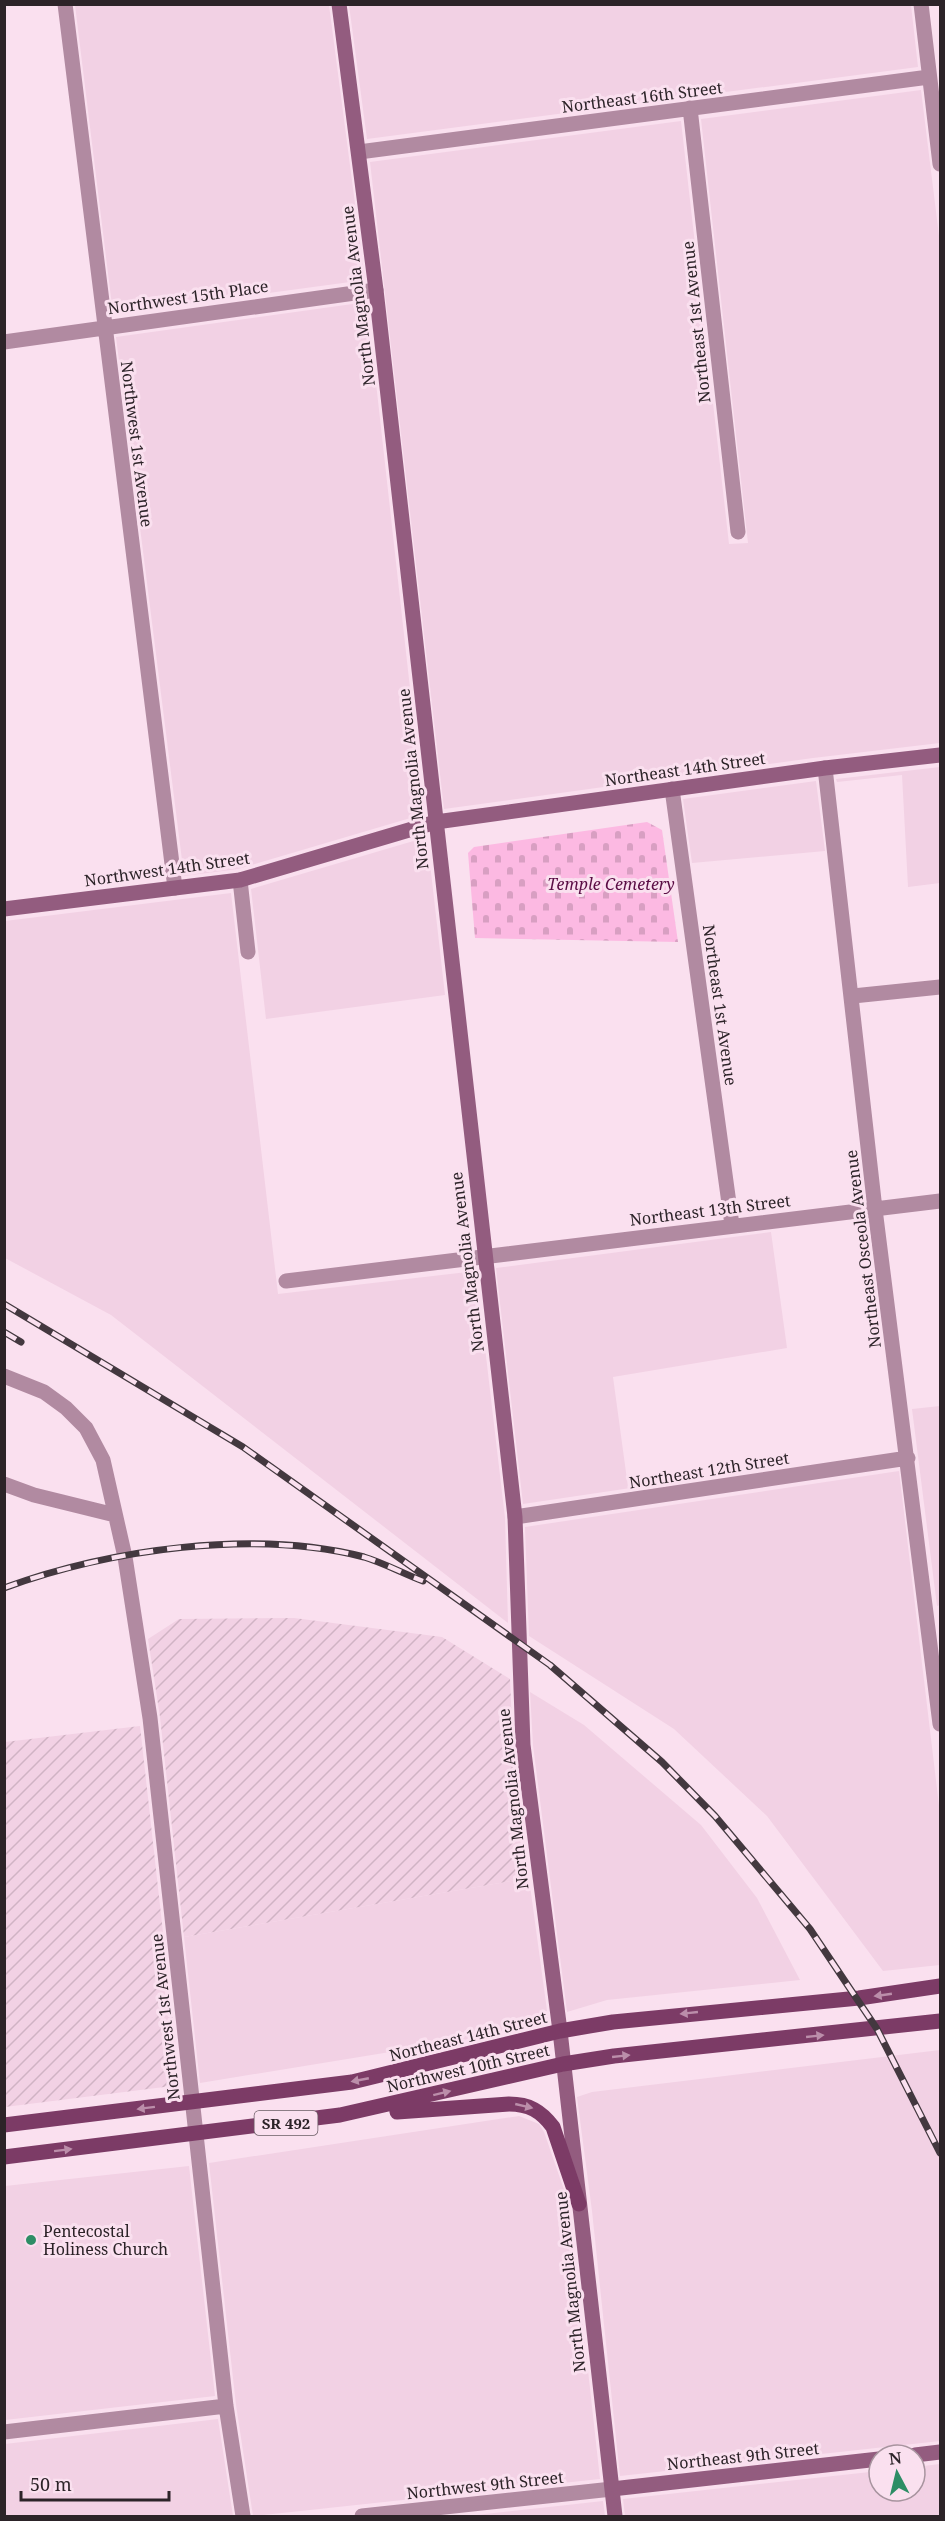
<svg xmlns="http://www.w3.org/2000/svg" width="945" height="2521" font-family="'Noto Serif',serif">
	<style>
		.built { fill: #f2d1e4 }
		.industrial { fill: url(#industrial-furrows) }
		.cemetery { fill: url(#cemetery-stones) }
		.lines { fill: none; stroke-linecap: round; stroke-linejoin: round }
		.street { stroke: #b18aa1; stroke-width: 15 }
		.secondary { stroke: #935c7f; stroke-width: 15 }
		.primary { stroke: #7c3b66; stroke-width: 15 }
		.rail-casing { stroke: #43383f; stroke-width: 7 }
		.rail { stroke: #fae0ef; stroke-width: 4.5; stroke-dasharray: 14; stroke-linecap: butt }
		.oneway { fill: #bb8eaa }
		.poi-dot { fill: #2d8d65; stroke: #fae0ef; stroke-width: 2 }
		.labels { text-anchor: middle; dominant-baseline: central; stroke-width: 6; stroke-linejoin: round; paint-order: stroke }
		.shield { fill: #fae0ef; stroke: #6a5c64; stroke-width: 1.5 }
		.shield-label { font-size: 15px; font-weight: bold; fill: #2c2328 }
		.street-label { font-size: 16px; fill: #2c2328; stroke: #fae0ef }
		.park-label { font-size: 16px; font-style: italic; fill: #5a0c44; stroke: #fae0ef }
		.poi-label { font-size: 16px; fill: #2c2328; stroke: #fae0ef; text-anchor: start }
	</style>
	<defs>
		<pattern id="industrial-furrows" width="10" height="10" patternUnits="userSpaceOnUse" patternTransform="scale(1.5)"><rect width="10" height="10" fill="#f2d1e4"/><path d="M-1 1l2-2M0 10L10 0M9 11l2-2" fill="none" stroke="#d0b3c4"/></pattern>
		<pattern id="cemetery-stones" width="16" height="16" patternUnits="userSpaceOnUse" patternTransform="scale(1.5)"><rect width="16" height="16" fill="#fcb9e2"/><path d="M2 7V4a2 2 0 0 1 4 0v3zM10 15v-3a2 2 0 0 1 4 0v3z" fill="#d89fc2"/></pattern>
	</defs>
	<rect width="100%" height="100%" fill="#fae0ef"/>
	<!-- built -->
	<path class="built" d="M75,5H329L365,280L113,314Z
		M349,5H911L918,67L367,139Z
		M921,90L940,244V743L813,758L444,809L370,162L681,121L729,544L748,543L701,119Z
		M367,302L424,814L238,869L184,876L116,337Z
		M940,767V883L908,887L902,775L837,782L836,779Z
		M816,781L825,851L692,863L683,799Z
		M427,837L445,995L266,1019L251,889Z
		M231,893L278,1294L476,1271L505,1518L508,1623L111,1315L5,1258V921Z
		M771,1232L787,1348L613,1377L628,1487L725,1474L523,1504L496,1268Z
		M940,1406V1605L937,1606L912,1409Z
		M899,1471L940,1814V1965L883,1971L767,1816L674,1729L529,1636L525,1527Z
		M530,1692L584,1725L701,1825L757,1898L800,1980L607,2000L567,2012L533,1745Z
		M529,1878L548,2018L494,2035L200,2083L184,1937Z
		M940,2050V2441L620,2476L592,2211L577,2097L592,2092Z
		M519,2116L539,2124L544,2132L570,2207L600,2479L253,2516L236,2405L209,2163Z
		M189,2166L215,2396L5,2420V2186Z
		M218,2419L233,2516H5V2444Z
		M940,2464V2516H625L623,2499L879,2471V2491H915V2467Z
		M603,2501L605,2516H467Z"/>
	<!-- industrial -->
	<path class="industrial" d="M294,1618L442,1637L510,1679L513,1747L529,1878L184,1937L160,1717L148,1639L179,1619Z
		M140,1726L180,2085L5,2107V1742Z"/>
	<!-- cemetery -->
	<path class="cemetery" d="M647,822L662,830L678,942L475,938L468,853L474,847Z"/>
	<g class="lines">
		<!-- street -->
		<path class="street" d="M65,4L175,888
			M921,4L940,164
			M690,108L738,532
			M359,152L929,77
			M4,342L376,290
			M825,768L875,1209L940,1724
			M672,789L732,1225
			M240,880L248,952
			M853,996L940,987
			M286,1281L940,1201
			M4,1376L44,1392L66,1408L86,1428L103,1460L125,1557L150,1718L226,2406L243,2516
			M4,1484L34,1495L115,1515
			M515,1517L908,1458
			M4,2432L226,2406
			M362,2516L612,2489"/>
		<!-- secondary -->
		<path class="secondary" d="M339,4L376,290L515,1517L523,1745L560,2031L615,2516
			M4,909L240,880L436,822L825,768L940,755
			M915,2455L940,2452
			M612,2489L879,2459"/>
		<!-- primary -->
		<path class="primary" d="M397,2112L509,2104C529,2104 541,2111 553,2127L579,2204
			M4,2125L352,2082L560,2031L613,2022L859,1998L940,1986
			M4,2157L340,2115L563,2064L614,2056L940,2021"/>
		<!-- rail casing -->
		<g class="rail-casing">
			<path id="rail" d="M4,1304L243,1447L550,1665L662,1762L715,1816L810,1929L877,2029L940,2153
				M4,1332L21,1342
				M4,1588C110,1549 254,1529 364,1557C384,1563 404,1574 423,1581"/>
		</g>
		<!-- rail -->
		<use href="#rail" class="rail"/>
	</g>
	<!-- one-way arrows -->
	<defs><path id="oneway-solid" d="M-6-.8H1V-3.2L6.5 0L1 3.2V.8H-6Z" transform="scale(1.5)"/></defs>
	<g class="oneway">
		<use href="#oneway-solid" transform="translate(883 1995) rotate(172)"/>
		<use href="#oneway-solid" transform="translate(689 2013) rotate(174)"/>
		<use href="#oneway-solid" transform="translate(815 2036) rotate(-6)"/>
		<use href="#oneway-solid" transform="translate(621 2056) rotate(-6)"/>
		<use href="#oneway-solid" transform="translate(360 2080) rotate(169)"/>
		<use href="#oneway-solid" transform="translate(442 2093) rotate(-14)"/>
		<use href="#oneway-solid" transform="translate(524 2106) rotate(13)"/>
		<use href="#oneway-solid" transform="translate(146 2108) rotate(173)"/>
		<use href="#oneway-solid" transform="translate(63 2150) rotate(-7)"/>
	</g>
	<!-- markers -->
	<circle class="poi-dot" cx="31" cy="2240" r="6"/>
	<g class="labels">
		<!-- shield labels -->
		<rect class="shield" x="254.5" y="2111" width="63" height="24" rx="4.5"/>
		<g class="shield-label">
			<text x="286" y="2123">SR 492</text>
		</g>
		<!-- street labels -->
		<g class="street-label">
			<text transform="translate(642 97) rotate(-7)">Northeast 16th Street</text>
			<text transform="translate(358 296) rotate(-97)">North Magnolia Avenue</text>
			<text transform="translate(188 297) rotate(-8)">Northwest 15th Place</text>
			<text transform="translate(696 322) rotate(-96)">Northeast 1st Avenue</text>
			<text transform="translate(137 444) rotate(83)">Northwest 1st Avenue</text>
			<text transform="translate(685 769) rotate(-8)">Northeast 14th Street</text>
			<text transform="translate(413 779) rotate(-96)">North Magnolia Avenue</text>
			<text transform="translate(167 869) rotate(-8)">Northwest 14th Street</text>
			<text transform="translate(720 1005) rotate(82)">Northeast 1st Avenue</text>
			<text transform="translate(710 1210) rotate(-7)">Northeast 13th Street</text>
			<text transform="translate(863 1249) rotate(-97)">Northeast Osceola Avenue</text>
			<text transform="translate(467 1262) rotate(-97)">North Magnolia Avenue</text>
			<text transform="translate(709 1470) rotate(-9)">Northeast 12th Street</text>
			<text transform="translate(513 1799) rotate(-96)">North Magnolia Avenue</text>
			<text transform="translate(165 2017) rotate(-96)">Northwest 1st Avenue</text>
			<text transform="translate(468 2036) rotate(-14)">Northeast 14th Street</text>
			<text transform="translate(468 2068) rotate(-13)">Northwest 10th Street</text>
			<text transform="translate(570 2282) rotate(-96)">North Magnolia Avenue</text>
			<text transform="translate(743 2456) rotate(-6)">Northeast 9th Street</text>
			<text transform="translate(485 2485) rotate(-6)">Northwest 9th Street</text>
		</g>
		<!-- park labels -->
		<g class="park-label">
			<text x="611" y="884">Temple Cemetery</text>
		</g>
		<!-- poi labels -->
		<g class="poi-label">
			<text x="43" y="2231">Pentecostal<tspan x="43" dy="18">Holiness Church</tspan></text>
		</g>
	</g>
	<!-- border -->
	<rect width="945" height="2521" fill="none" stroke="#2c2328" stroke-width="12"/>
	<!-- north arrow -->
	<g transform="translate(897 2473) rotate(353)"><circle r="28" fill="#fae0ef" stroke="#a8949f" stroke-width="1.5"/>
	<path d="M0-4.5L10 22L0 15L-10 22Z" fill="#2d8d65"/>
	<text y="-9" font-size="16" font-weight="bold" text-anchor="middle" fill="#2c2328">N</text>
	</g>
	<!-- scale -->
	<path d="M21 2491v9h148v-9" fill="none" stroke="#2c2328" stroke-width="3"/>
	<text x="30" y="2491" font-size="18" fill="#2c2328" stroke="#fae0ef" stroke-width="4.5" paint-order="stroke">50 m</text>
</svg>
